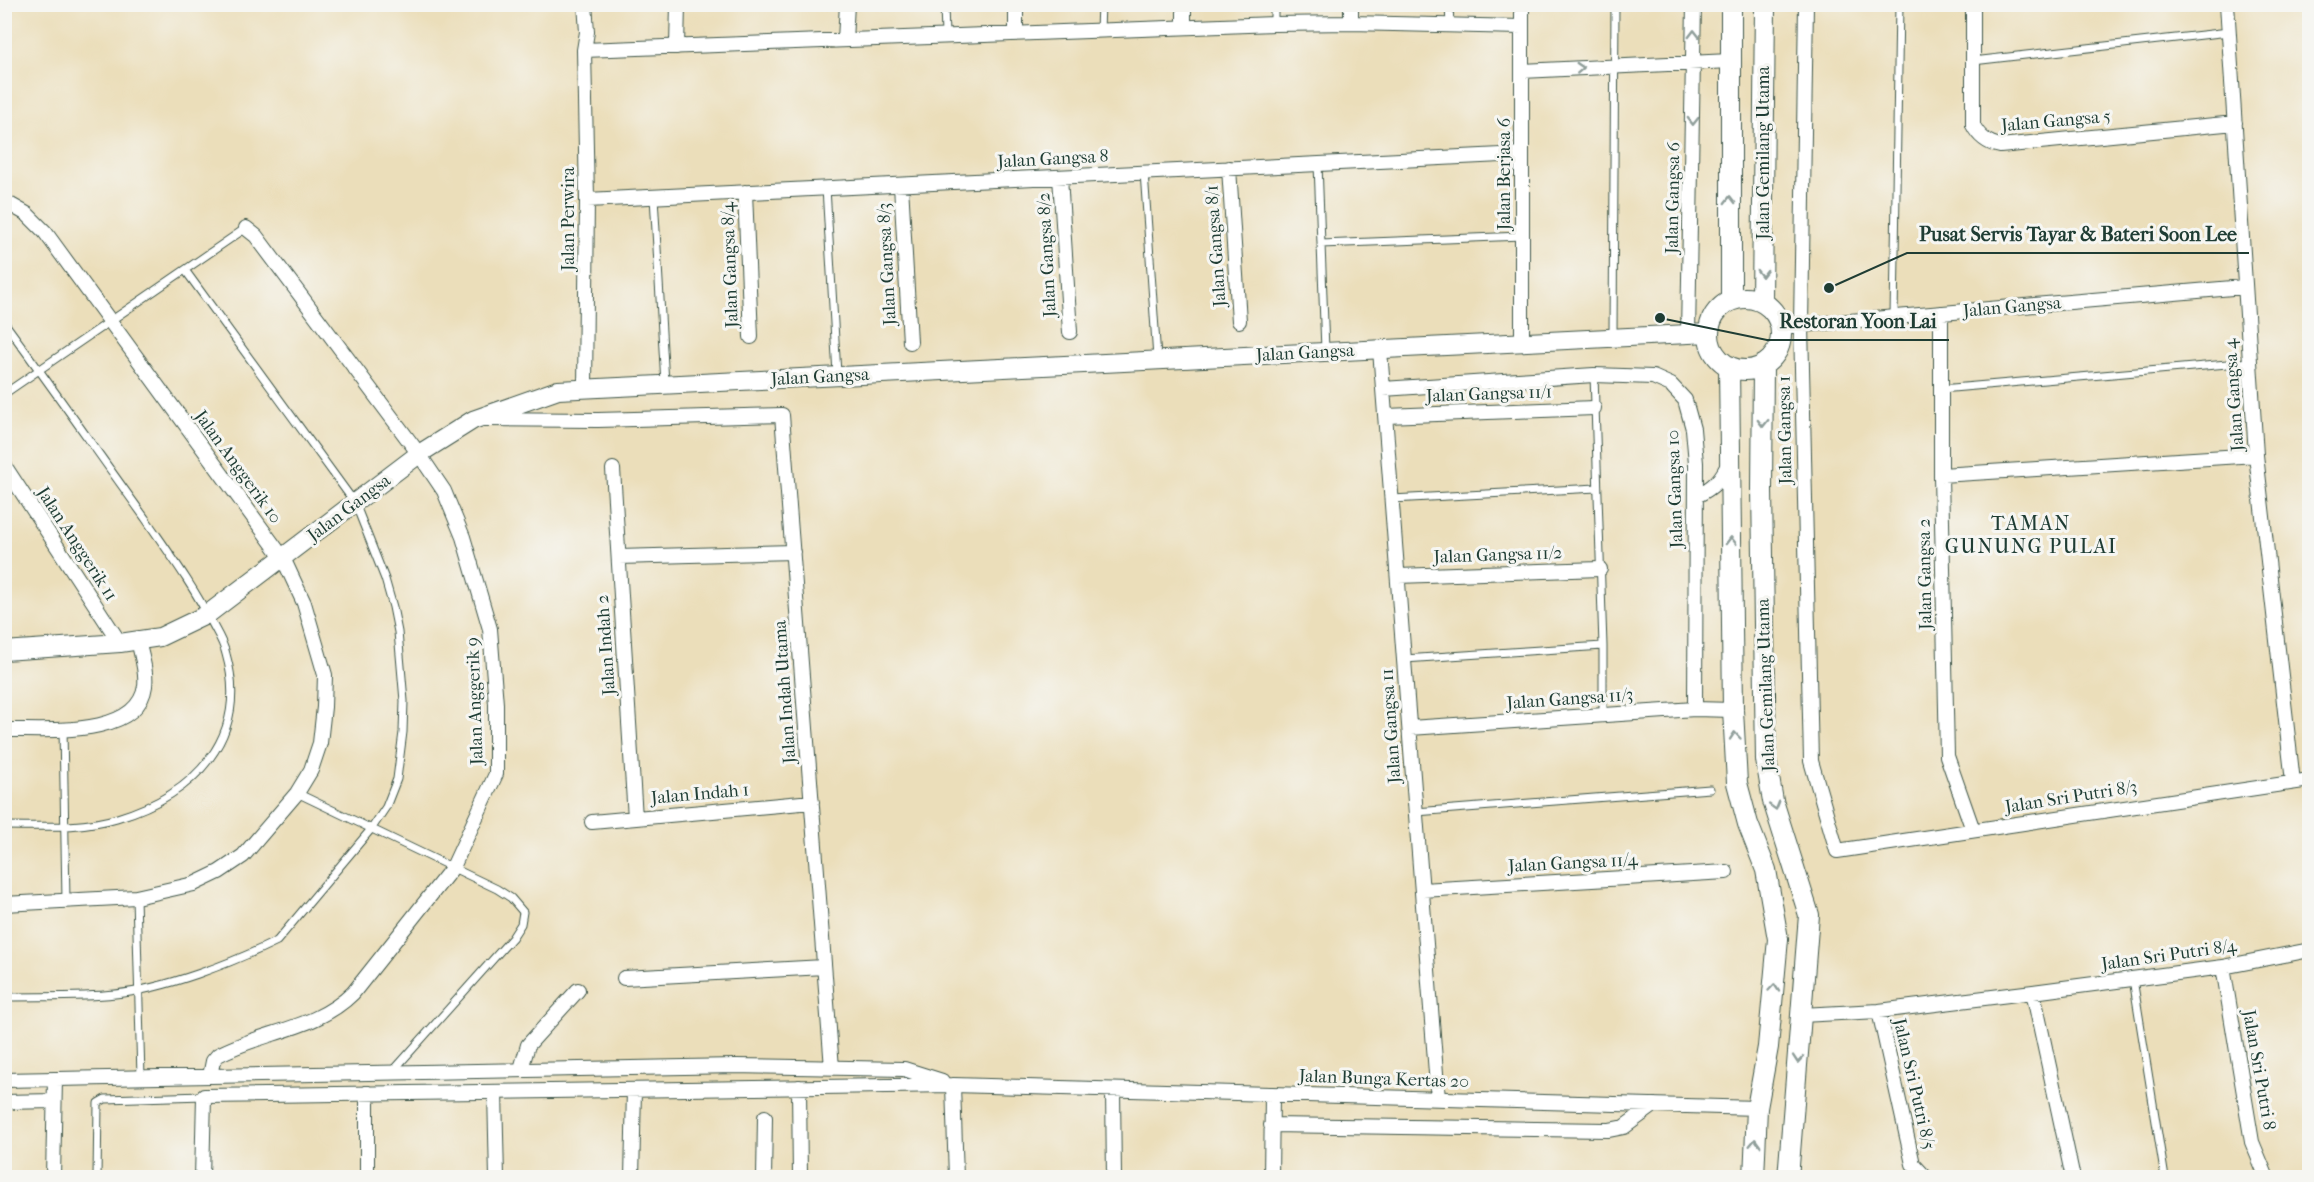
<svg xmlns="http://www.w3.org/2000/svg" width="2314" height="1182" font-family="'IM FELL French Canon',serif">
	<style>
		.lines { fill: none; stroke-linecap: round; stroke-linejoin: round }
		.service-casing { stroke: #3e5548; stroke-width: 9 }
		.minor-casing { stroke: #3e5548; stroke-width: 16 }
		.tertiary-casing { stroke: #3e5548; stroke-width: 20 }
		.secondary-casing { stroke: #3e5548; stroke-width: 22 }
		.service { stroke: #fff; stroke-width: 7 }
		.minor { stroke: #fff; stroke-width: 14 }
		.tertiary { stroke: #fff; stroke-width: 18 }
		.secondary { stroke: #fff; stroke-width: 20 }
		.oneway { stroke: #8f9e9a }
		.labels { text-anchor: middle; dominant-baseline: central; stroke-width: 6; stroke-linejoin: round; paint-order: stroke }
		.street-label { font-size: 18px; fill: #1f3d34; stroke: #f6f6f2 }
		.neighbourhood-label { font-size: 20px; letter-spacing: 1.5px; fill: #1f3d34; stroke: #f6f6f2 }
		.leader { fill: none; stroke: #1f3d34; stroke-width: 2 }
		.callout-dot { fill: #1f3d34; stroke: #f6f6f2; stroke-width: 2 }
		.callout-label { font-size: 20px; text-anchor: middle; font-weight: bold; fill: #1f3d34; stroke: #f6f6f2; stroke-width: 6; stroke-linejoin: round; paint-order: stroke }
	</style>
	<rect width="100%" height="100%" fill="#f6f6f2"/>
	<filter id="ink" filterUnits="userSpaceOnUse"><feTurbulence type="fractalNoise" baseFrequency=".0167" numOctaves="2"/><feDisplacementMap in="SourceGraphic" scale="12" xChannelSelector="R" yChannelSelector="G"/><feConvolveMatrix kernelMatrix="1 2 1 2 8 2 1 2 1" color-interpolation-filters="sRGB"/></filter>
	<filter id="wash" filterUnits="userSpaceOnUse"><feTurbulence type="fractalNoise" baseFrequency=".008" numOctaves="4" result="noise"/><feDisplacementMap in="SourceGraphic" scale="24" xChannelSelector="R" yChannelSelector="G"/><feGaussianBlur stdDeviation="1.35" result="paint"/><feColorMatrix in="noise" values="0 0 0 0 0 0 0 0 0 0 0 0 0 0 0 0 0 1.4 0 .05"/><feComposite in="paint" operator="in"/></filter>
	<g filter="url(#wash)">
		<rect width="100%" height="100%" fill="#ebdeba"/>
	</g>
	<g filter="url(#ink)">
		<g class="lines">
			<!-- service casing -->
			<g class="service-casing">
				<path id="service" d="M944,4L945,36
					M1449,4L1450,26
					M1274,24V4
					M1100,30L1101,4
					M1973,61L2229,32
					M1318,164L1325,350
					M1144,172L1157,358
					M826,188L837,374
					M654,197L665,383
					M1321,244L1522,236
					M1894,317L1899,4
					M4,322C52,387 98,453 145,518C169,553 194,587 213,625C218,634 224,644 226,654C250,738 194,795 117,818C81,829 42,826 4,826
					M1613,336L1615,4
					M1594,375L1603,646V715
					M1941,389L2250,362
					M4,394L246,228
					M1392,499L1597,488
					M1404,659L1603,646
					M63,728L66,901
					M297,793L497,889L511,898L523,912L521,924L512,938L393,1071
					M1416,812L1710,789
					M136,897L141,1077
					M2133,979L2165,1178
					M4,997C41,996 79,998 115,994C165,989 232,963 277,941L372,828L386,807L397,779L403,732L404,701L398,632L393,607L385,579L355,503L185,270
					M97,1178L98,1103L105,1099L204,1096"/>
			</g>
			<!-- minor casing -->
			<g class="minor-casing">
				<path id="minor" d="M1522,4V343
					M1806,4L1801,325L1811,761L1837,851L2310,780
					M1973,4V125C1979,137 1987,143 2000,146L2235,123
					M2227,4L2256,455L2293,782
					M1351,23V4
					M1184,27V4
					M1016,33V4
					M845,40L847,4
					M677,47L678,4
					M584,50L1274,24L1351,23L1522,27
					M1522,71L1730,61
					M1229,168L1239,321
					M1060,177L1070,332
					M901,185L910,342
					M745,192L751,337
					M587,200L1522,154
					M4,201L27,214L45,232L283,558L304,603L325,675L324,707L320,743L311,770L297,793L243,856L219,872L194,884L136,897L4,904
					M1941,313V475L1947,756L1973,830
					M1780,327L2244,287
					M1688,334L1694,4
					M1380,350L1438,1099
					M585,388L587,200L584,50L587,32L585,4
					M1383,389L1594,375L1653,377L1671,385L1685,400L1693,429L1696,463L1695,709
					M1386,416L1594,408
					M484,419L598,420L782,415L832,1068
					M4,465L120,643
					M613,469L635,818
					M1941,475L2256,455
					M1696,496C1713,488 1722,479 1729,462
					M619,557L793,552
					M1398,576L1600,569
					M1410,728L1695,709L1733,710
					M4,730C43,729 138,739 145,686C147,671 141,655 138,640
					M592,822L812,802
					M1422,890L1726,872
					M2223,967L2252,1142L2267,1178
					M624,978L824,967
					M2033,992L2073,1178
					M1879,1011L1913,1164L1926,1178
					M1801,1015L1879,1011L2033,992L2223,967L2310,950
					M521,1069L528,1045L578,990
					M210,1076L213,1061L218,1055C263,1031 316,1030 353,993L453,867L496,774V704L490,629L463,537L444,491L419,454L256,236L246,228
					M4,1080L736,1066L904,1069L942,1081
					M953,1085L956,1178
					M799,1087L800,1178
					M1113,1090L1114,1178
					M495,1092L497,1178
					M367,1093V1178
					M4,1102L54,1101
					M1271,1125L1609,1130L1624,1127L1654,1105
					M53,1178L55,1079
					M202,1178L204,1096L953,1085L1757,1108
					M632,1178L634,1090
					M764,1178L765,1117
					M1271,1178L1272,1094"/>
			</g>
			<!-- tertiary casing -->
			<g class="tertiary-casing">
				<path id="tertiary" d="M4,651L120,643L160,637L208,614L419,454L473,420L558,390L1709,333"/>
			</g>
			<!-- secondary casing -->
			<g class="secondary-casing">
				<path id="secondary" d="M1731,4V300
					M1709 334a36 36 0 1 1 72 0a36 36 0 1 1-72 0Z
					M1762,302L1765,4
					M1763,365L1762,489L1766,760L1773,801L1809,915L1788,1178
					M1729,366L1733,710L1737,783L1748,824L1766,870L1778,939L1768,1047L1757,1108L1754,1178"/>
			</g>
			<!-- service -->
			<use href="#service" class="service"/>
			<!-- minor -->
			<use href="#minor" class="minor"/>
			<!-- tertiary -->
			<use href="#tertiary" class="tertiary"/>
			<!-- secondary -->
			<use href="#secondary" class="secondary"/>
		</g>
		<!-- one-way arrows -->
		<defs><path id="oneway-chevron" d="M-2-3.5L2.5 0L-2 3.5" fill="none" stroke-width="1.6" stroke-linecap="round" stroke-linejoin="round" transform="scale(1.5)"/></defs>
		<g class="oneway">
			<use href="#oneway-chevron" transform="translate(1694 34) rotate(-90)"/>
			<use href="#oneway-chevron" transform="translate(1580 68) rotate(-3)"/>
			<use href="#oneway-chevron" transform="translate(1693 121) rotate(91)"/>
			<use href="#oneway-chevron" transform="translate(1730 200) rotate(-90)"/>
			<use href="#oneway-chevron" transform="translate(1762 273) rotate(90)"/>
			<use href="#oneway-chevron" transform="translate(1763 423) rotate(91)"/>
			<use href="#oneway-chevron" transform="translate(1731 541) rotate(-91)"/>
			<use href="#oneway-chevron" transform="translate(1735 736) rotate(-95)"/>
			<use href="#oneway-chevron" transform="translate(1775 806) rotate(74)"/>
			<use href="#oneway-chevron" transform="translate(1774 988) rotate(-85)"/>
			<use href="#oneway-chevron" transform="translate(1798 1059) rotate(95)"/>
			<use href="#oneway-chevron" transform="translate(1755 1143) rotate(-88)"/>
		</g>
	</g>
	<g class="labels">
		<!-- street labels -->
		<g class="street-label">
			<text transform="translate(2056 121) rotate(-5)">Jalan Gangsa 5</text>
			<text transform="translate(1763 153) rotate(-90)">Jalan Gemilang Utama</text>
			<text transform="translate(1053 159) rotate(-3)">Jalan Gangsa 8</text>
			<text transform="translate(1504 174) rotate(-90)">Jalan Berjasa 6</text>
			<text transform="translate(1673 198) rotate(-89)">Jalan Gangsa 6</text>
			<text transform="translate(568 219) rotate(-90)">Jalan Perwira</text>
			<text transform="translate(1216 246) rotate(-94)">Jalan Gangsa 8/1</text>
			<text transform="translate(1047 255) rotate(-93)">Jalan Gangsa 8/2</text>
			<text transform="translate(887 264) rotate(-93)">Jalan Gangsa 8/3</text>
			<text transform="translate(730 265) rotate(-92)">Jalan Gangsa 8/4</text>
			<text transform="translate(2012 307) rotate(-5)">Jalan Gangsa</text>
			<text transform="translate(1305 353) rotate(-3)">Jalan Gangsa</text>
			<text transform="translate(820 377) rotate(-3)">Jalan Gangsa</text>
			<text transform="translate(1489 394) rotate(-2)">Jalan Gangsa 11/1</text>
			<text transform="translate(2234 395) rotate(-94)">Jalan Gangsa 4</text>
			<text transform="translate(1785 430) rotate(-91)">Jalan Gangsa 1</text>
			<text transform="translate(238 467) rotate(54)">Jalan Anggerik 10</text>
			<text transform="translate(1675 489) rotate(-92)">Jalan Gangsa 10</text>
			<text transform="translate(349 508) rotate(-37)">Jalan Gangsa</text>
			<text transform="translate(77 544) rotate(57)">Jalan Anggerik 11</text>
			<text transform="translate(1498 555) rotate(-2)">Jalan Gangsa 11/2</text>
			<text transform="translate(1925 574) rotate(-91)">Jalan Gangsa 2</text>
			<text transform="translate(606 645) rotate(-94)">Jalan Indah 2</text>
			<text transform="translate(1766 685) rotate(-92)">Jalan Gemilang Utama</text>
			<text transform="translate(785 692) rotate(-94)">Jalan Indah Utama</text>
			<text transform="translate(1570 699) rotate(-4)">Jalan Gangsa 11/3</text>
			<text transform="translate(475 701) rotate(-92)">Jalan Anggerik 9</text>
			<text transform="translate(1391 726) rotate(-94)">Jalan Gangsa 11</text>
			<text transform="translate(700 794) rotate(-5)">Jalan Indah 1</text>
			<text transform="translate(2071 797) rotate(-9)">Jalan Sri Putri 8/3</text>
			<text transform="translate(1573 863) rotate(-3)">Jalan Gangsa 11/4</text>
			<text transform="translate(2169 955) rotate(-8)">Jalan Sri Putri 8/4</text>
			<text transform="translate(2259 1070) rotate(80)">Jalan Sri Putri 8</text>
			<text transform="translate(1384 1079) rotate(2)">Jalan Bunga Kertas 20</text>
			<text transform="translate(1914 1084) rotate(77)">Jalan Sri Putri 8/5</text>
		</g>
		<!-- neighbourhood labels -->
		<g class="neighbourhood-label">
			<text x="2031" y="523">TAMAN<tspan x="2031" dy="23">GUNUNG PULAI</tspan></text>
		</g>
	</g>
	<!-- callouts -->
	<path class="leader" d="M1829 288L1907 253H2249M1660 318L1767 340H1949"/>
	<g class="callout-dot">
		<circle cx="1829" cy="288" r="6"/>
		<circle cx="1660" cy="318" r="6"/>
	</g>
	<g class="callout-label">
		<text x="2078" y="241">Pusat Servis Tayar &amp; Bateri Soon Lee</text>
		<text x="1858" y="328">Restoran Yoon Lai</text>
	</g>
	<!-- margin -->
	<rect width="2314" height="1182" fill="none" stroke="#f6f6f2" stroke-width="24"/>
</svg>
